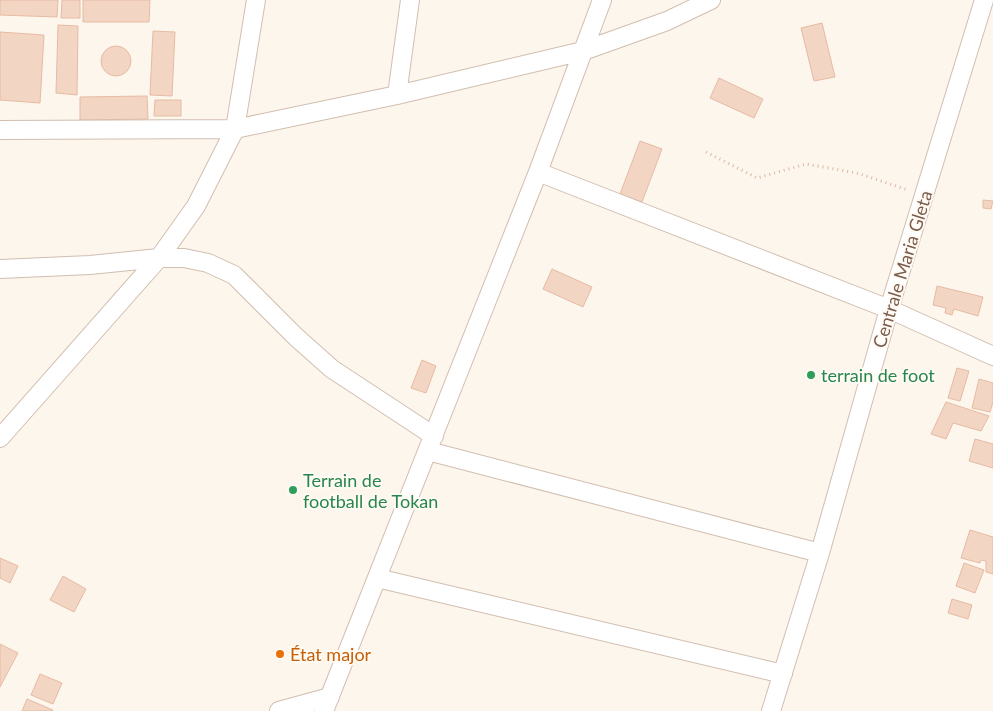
<svg xmlns="http://www.w3.org/2000/svg" width="993" height="711" font-family="Lato,sans-serif">
	<style>
		.building { fill: #f3d5c3; stroke: #e6bba3 }
		.lines { fill: none; stroke-linecap: round; stroke-linejoin: round }
		.minor-casing { stroke: #d1beb0; stroke-width: 20 }
		.path { stroke: #d9b8a5; stroke-width: 3; stroke-dasharray: 1 4; stroke-linecap: butt }
		.minor { stroke: #fff; stroke-width: 18 }
		.leisure-dot { fill: #2e9e5b; stroke: #fffaf3; stroke-width: 2 }
		.food-dot { fill: #e8710a; stroke: #fffaf3; stroke-width: 2 }
		.labels { text-anchor: middle; dominant-baseline: central; stroke-width: 4; stroke-linejoin: round; paint-order: stroke }
		.street-label { font-size: 18px; fill: #7a5c4d; stroke: #fffaf3 }
		.leisure-label { font-size: 18px; fill: #27864d; stroke: #fffaf3; text-anchor: start }
		.food-label { font-size: 18px; fill: #c56008; stroke: #fffaf3; text-anchor: start }
	</style>
	<rect width="100%" height="100%" fill="#fdf6ec"/>
	<!-- building -->
	<path class="building" d="M0,0H58L57,17L0,15Z
		M62,0H80V18H61Z
		M83,0H150L149,22H83Z
		M822,23L835,77L814,81L801,28Z
		M58,25L78,26L77,95L56,93Z
		M153,31L175,32L172,96L150,95Z
		M0,32L44,35L40,103L0,100Z
		M101 61a15 15 0 1 1 30 0a15 15 0 1 1-30 0Z
		M719,78L763,99L754,118L710,98Z
		M147,96L148,119L80,120V97Z
		M155,100H181V116H154Z
		M640,141L662,149L642,202L620,194Z
		M983,200L993,201L991,209L983,208Z
		M552,269L592,287L583,307L543,289Z
		M937,286L983,297L978,316L954,309L952,315L945,313L946,308L933,305Z
		M422,360L436,366L426,393L411,388Z
		M957,368L969,371L960,401L948,398Z
		M979,379L993,383V402L990,412L972,408Z
		M946,402L989,416L981,431L953,423L946,439L931,434Z
		M975,439L993,444V468L969,461Z
		M970,530L993,537V574L986,572V561L981,560L980,563L961,558Z
		M0,558L18,566L10,583L0,578Z
		M964,563L984,570L975,593L956,586Z
		M63,576L86,589L74,612L50,600Z
		M952,599L972,605L968,619L948,613Z
		M0,644L18,653L0,687Z
		M40,674L62,683L53,704L31,695Z
		M27,699L53,710L52,711H22Z"/>
	<g class="lines">
		<!-- minor casing -->
		<g class="minor-casing">
			<path id="minor" d="M397,95L410,0
				M0,130L235,129L397,95L583,51L667,21L711,0
				M538,172L889,309L993,356
				M0,269L90,265L159,258H184L208,263L234,275L296,337L332,369L434,436
				M0,438L159,258L196,206L235,129L256,0
				M428,451L820,553
				M377,578L783,674
				M279,711L330,697
				M324,711L538,172L602,0
				M771,711L820,553L889,309L984,0"/>
		</g>
		<!-- path -->
		<path class="path" d="M706,152L757,178L806,164L857,173L908,190"/>
		<!-- minor -->
		<use href="#minor" class="minor"/>
	</g>
	<!-- markers -->
	<g class="leisure-dot">
		<circle cx="811" cy="375" r="5"/>
		<circle cx="293" cy="490" r="5"/>
	</g>
	<circle class="food-dot" cx="280" cy="654" r="5"/>
	<g class="labels">
		<!-- street labels -->
		<g class="street-label">
			<text transform="translate(902 269) rotate(-73)">Centrale Maria Gleta</text>
		</g>
		<!-- leisure labels -->
		<g class="leisure-label">
			<text x="821" y="375">terrain de foot</text>
			<text x="303" y="480">Terrain de<tspan x="303" dy="21">football de Tokan</tspan></text>
		</g>
		<!-- food labels -->
		<g class="food-label">
			<text x="290" y="654">État major</text>
		</g>
	</g>
</svg>
